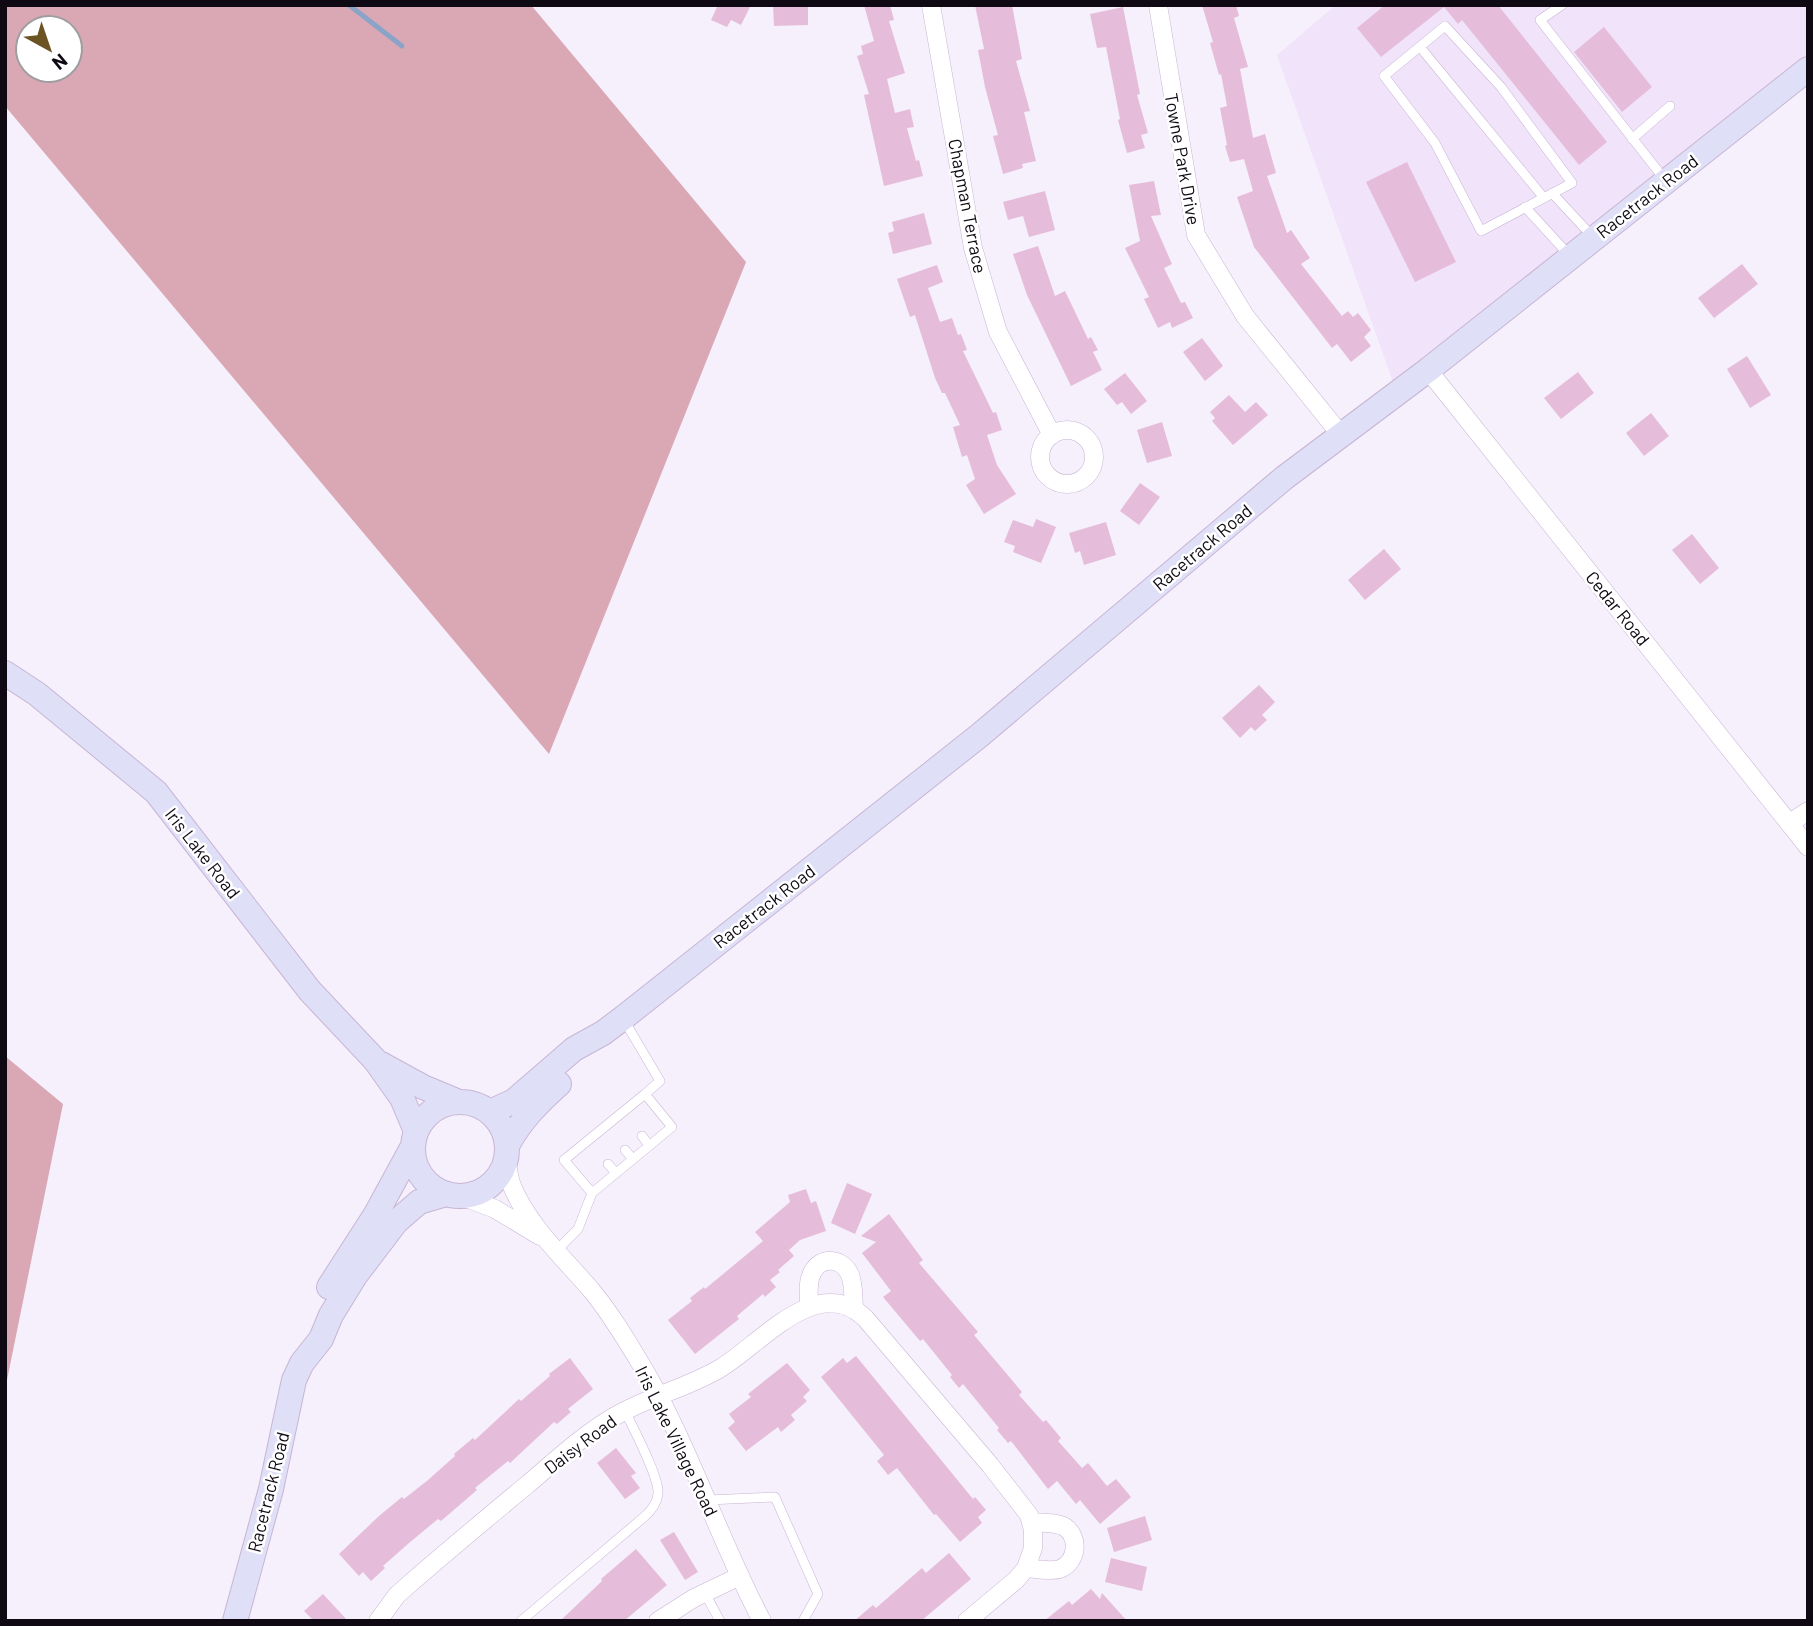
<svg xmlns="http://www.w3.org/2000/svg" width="1813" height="1626" font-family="Barlow,sans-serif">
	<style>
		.built { fill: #f0e3fa }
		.forest { fill: #d9a8b4; fill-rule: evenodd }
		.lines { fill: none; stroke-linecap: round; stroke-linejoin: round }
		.stream { stroke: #8ca3c8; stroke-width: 5 }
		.building { fill: #e5bdda }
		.lane-casing { stroke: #c7b5d4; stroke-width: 10 }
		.street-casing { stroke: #c7b5d4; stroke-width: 19 }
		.secondary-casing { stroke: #c7b5d4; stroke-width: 26 }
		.lane { stroke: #fff; stroke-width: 9 }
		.street { stroke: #fff; stroke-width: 18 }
		.secondary { stroke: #e0dff8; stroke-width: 24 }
		.labels { text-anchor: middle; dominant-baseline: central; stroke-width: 5; stroke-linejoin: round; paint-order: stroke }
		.street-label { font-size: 18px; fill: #0f0913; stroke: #fff }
	</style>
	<rect width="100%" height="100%" fill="#f6effc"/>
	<!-- built -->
	<path class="built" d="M1336,5H1808V66L1398,396L1277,55Z"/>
	<!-- forest -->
	<path class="forest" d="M5,5H531L746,262L549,754L5,106ZM28,28H70V70H28Z
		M5,1056L63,1104L5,1390Z"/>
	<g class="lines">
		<!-- stream -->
		<path class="stream" d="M349,5L402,46"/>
	</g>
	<!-- building -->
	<path class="building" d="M718,5H751L741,25L731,20L727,27L711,20Z
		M773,5H808V25L774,26Z
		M864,5H890L894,20L889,21L905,73L887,79L895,113L910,109L914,127L907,128L916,161L919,160L923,176L884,186L864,95L869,94L857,56L863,54L861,46L874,41Z
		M975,5H1012L1022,59L1016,61L1030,111L1024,112L1036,161L1022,164L1023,168L1003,174L993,136L998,135L985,87L978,50L984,49Z
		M1202,5H1236L1239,16L1234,18L1248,67L1240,69L1253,138L1265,134L1276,173L1267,176L1287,233L1291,230L1310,258L1301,264L1342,316L1348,311L1353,317L1358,313L1371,330L1364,337L1371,346L1351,362L1337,344L1332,348L1254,247L1237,197L1253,191L1244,159L1230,162L1225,146L1227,145L1220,108L1227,106L1221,74L1219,75L1210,43L1213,42Z
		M1385,5H1498L1607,142L1579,165L1462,20L1458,24L1444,7L1381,57L1357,28Z
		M1123,7L1140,94L1137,95L1148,133L1141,135L1145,148L1127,153L1118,120L1120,119L1106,47L1097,48L1090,14Z
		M1604,27L1652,87L1622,112L1574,52Z
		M1407,162L1456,262L1415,282L1366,182Z
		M1154,181L1161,215L1151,216L1172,264L1164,268L1181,303L1185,302L1193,318L1172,328L1170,322L1158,328L1144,299L1149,297L1125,248L1140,241L1129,185Z
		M1045,191L1055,230L1029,237L1023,216L1008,220L1003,202Z
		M924,213L932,244L893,254L888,233L894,231L892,222Z
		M1038,246L1055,296L1065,291L1088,339L1091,337L1098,350L1093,352L1102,370L1071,386L1027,295L1013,254Z
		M1742,264L1758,284L1714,318L1698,298Z
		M937,265L943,282L928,288L940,322L952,318L958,335L961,334L967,350L963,351L993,413L996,412L1002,430L987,435L997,465L1016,494L984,514L966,485L975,479L967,455L962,457L953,427L960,425L945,393H942L935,378L915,315L910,317L897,279Z
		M1202,338L1223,366L1205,381L1183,352Z
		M1747,356L1771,395L1750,408L1727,369Z
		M1578,372L1594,393L1561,419L1544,398Z
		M1125,373L1147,401L1131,414L1122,402L1117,405L1104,389Z
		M1229,395L1245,412L1256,402L1268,415L1233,445L1212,421L1215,418L1210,412Z
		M1651,413L1669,436L1644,456L1626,433Z
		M1162,422L1172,456L1147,463L1137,430Z
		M1140,483L1160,497L1139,525L1120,511Z
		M1036,519L1056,527L1041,563L1013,552L1015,546L1004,542L1013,520L1033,527Z
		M1106,522L1116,555L1084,565L1080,551L1075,553L1069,533Z
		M1692,534L1719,568L1700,584L1672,550Z
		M1384,549L1401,569L1365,600L1348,580Z
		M1259,685L1275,702L1262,715L1267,720L1255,731L1251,727L1240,738L1222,718Z
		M847,1183L872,1194L855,1234L831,1223Z
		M806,1189L811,1203L816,1201L826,1231L800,1240L789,1250L794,1256L778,1270L780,1272L770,1280L776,1287L765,1297L763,1294L737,1316L739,1319L695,1354L668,1320L692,1301L690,1298L704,1287L705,1289L763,1241L755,1232L790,1202L788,1195Z
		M889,1214L923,1260L919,1263L978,1332L974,1335L1022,1392L1019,1395L1043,1422L1046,1420L1061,1438L1058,1441L1082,1468L1088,1463L1107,1486L1116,1479L1131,1497L1100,1524L1080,1500L1076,1504L1057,1481L1048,1489L1011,1441L1008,1443L997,1430L999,1428L963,1384L959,1388L950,1377L952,1375L923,1339L920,1341L883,1297L891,1291L862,1253L876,1242L861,1236Z
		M856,1356L973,1499L975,1497L986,1510L978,1517L982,1523L960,1542L936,1514L934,1515L897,1468L888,1475L877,1461L884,1455L821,1377L843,1358L847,1363Z
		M570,1358L593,1389L568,1409L571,1412L557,1424L554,1422L510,1463L508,1461L475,1488L477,1490L441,1521L438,1519L409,1543L383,1566L385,1568L371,1581L363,1572L359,1576L339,1554L379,1516L402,1497L404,1499L428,1480L455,1456L454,1454L473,1438L475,1440L519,1399L521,1401L550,1376L549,1374Z
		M787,1363L810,1390L803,1397L807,1401L791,1415L795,1420L781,1432L778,1427L746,1451L728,1428L735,1422L729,1414L751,1397L748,1394Z
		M616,1448L636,1473L631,1476L640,1488L625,1499L597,1463Z
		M1145,1516L1152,1540L1114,1552L1107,1528Z
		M674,1532L698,1572L685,1580L660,1540Z
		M636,1549L667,1585L624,1621H560L602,1581L601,1579Z
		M949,1553L971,1579L921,1621H854L873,1605L876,1608L922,1568L926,1573Z
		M1111,1558L1147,1567L1142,1591L1105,1582Z
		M1091,1589L1100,1599L1102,1593L1127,1621H1044L1069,1601L1072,1605Z
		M323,1594L348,1621H314L304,1611Z"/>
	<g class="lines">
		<!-- lane casing -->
		<g class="lane-casing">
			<path id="lane" d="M1562,5L1540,20L1665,180
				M1445,26L1501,87L1572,183L1481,231L1435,143L1384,76Z
				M1420,47L1544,198
				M1632,139L1670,106
				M1552,193L1593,237
				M1525,207L1569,255
				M642,1136L649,1145
				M625,1150L633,1159
				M608,1164L616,1173
				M592,1193L564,1160L645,1094
				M556,1251L578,1229L592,1193L672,1127L645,1094L660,1081L624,1020
				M707,1500L775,1497L818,1594L803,1621
				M705,1593L720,1621
				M521,1621L644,1517C651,1511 657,1503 658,1494C660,1478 633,1428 625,1411"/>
		</g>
		<!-- street casing -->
		<g class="street-casing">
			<path id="street" d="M931,5L973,248L998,332L1052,435
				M1158,5L1196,235L1245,316L1341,435
				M1428,370L1808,847
				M1040 457a27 27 0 1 1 54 0a27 27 0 1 1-54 0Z
				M1790,823L1808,811
				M506,1160C508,1168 509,1178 512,1186C529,1227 564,1258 592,1291C611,1314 627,1341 642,1366C690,1447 718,1538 762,1621
				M461,1196L495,1209L540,1236
				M809,1305C809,1294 807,1283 812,1273C821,1255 843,1258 850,1275C854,1285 853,1297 854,1308
				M1026,1568C1037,1569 1050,1572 1060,1569C1077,1562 1080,1538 1065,1527C1056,1522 1042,1523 1031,1522
				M378,1621L397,1595L406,1587C446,1552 487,1518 528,1484C555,1461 582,1436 612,1418C646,1397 685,1389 719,1369C760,1345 817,1272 865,1318L990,1465L1029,1515L1033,1530V1548L1026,1568L1016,1580L967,1621
				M658,1621L694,1598L738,1577"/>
		</g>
		<!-- secondary casing -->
		<g class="secondary-casing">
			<path id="secondary" d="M5,673L37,694L156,792L310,991L375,1060L402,1098L416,1131
				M381,1064L423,1087L459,1102
				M413 1149a47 47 0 1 1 94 0a47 47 0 1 1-94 0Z
				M490,1112L514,1101L574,1049L603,1033L623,1018L980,735L1284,478L1428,370L1808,69
				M508,1144C521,1120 539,1102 559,1084
				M329,1287L376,1214L413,1146
				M235,1621L271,1489L294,1380L302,1363L321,1339L331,1315L355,1276L396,1222L419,1202L446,1194"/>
		</g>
		<!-- lane -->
		<use href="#lane" class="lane"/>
		<!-- street -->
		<use href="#street" class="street"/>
		<!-- secondary -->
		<use href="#secondary" class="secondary"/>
	</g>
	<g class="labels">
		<!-- street labels -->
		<g class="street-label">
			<text transform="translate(1183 159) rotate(80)">Towne Park Drive</text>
			<text transform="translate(1647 196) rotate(-38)">Racetrack Road</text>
			<text transform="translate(968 206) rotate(79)">Chapman Terrace</text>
			<text transform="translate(1202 547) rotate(-40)">Racetrack Road</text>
			<text transform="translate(1618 608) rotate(51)">Cedar Road</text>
			<text transform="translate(203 853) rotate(52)">Iris Lake Road</text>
			<text transform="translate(764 906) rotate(-38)">Racetrack Road</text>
			<text transform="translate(677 1441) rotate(64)">Iris Lake Village Road</text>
			<text transform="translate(580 1444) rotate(-37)">Daisy Road</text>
			<text transform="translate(268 1492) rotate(-76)">Racetrack Road</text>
		</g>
	</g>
	<!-- border -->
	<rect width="1813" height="1626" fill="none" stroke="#0f0913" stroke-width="14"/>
	<!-- north arrow -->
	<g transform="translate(49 49) rotate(140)"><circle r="33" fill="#ffffff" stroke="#9f9da1" stroke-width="2"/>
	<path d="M0-5L12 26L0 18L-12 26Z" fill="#6c5324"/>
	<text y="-10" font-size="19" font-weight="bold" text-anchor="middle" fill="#0f0913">N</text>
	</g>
</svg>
